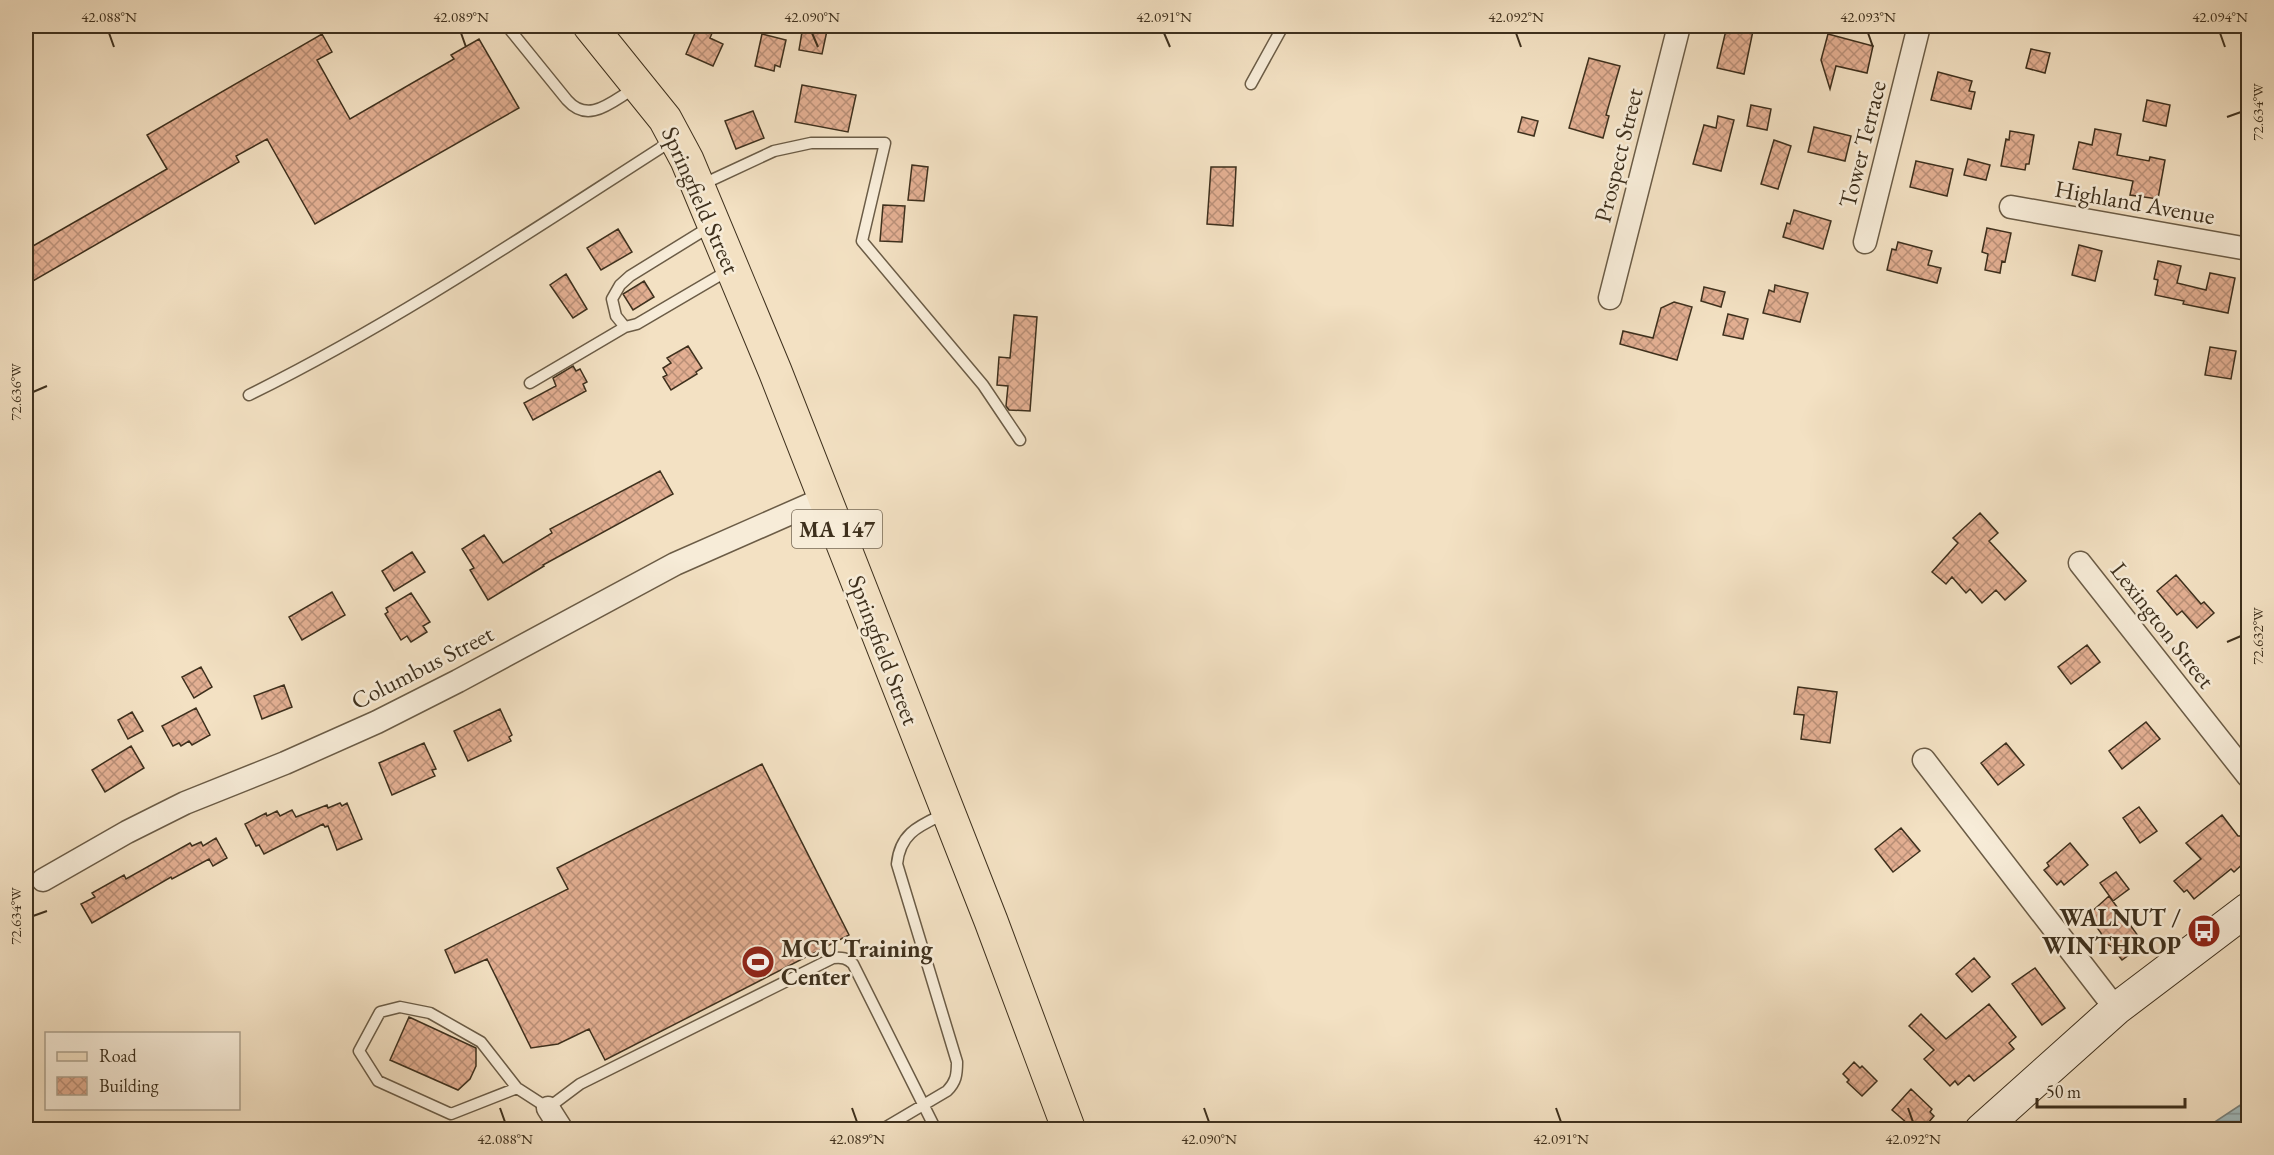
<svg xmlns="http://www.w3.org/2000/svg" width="2274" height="1155" font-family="'EB Garamond',serif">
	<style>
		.water { fill: url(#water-rules); stroke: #79837e; stroke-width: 1.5 }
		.building { fill: url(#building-cross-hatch); stroke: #3e301d; stroke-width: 1.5 }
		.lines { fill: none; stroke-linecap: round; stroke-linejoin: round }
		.lane-casing { stroke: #6b5c46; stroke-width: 13 }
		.street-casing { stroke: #6b5c46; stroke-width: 25 }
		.secondary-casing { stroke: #3e301d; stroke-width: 34 }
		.primary-casing { stroke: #3e301d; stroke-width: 35 }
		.lane { stroke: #f7ecd8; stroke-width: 10 }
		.street { stroke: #f7ecd8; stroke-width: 22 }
		.secondary { stroke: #f7ecd8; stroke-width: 32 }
		.primary { stroke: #f3e1c3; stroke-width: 33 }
		.ticks { fill: none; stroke: #3e301d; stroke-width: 2 }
		.labels { text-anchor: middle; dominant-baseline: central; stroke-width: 5; stroke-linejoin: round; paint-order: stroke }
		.shield { fill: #f7ecd8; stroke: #766855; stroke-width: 1.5 }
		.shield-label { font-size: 22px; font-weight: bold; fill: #3e301d }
		.street-label { font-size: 24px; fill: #3e301d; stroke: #f7ecd8 }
		.poi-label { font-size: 24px; font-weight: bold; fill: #3e301d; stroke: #f7ecd8; text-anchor: end }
		.neatline { fill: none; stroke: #3e301d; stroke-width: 2 }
		.ticks-label { font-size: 15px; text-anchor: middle; fill: #3e301d }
	</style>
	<defs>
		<pattern id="water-rules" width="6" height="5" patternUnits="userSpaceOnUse" patternTransform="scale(1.5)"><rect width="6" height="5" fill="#a0bbbe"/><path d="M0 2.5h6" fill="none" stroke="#84989a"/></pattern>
		<pattern id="building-cross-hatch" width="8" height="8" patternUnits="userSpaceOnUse" patternTransform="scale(1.5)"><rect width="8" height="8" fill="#e3af92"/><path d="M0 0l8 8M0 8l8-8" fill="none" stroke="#b98f77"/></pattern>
	</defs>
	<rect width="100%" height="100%" fill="#f3e1c3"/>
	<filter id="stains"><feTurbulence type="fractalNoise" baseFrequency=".00333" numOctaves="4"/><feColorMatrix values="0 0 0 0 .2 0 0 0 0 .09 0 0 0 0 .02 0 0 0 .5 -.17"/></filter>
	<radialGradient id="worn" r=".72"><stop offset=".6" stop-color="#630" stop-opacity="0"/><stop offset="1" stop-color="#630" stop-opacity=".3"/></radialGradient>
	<!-- water -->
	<path class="water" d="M2248,1100V1129H2204Z"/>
	<!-- building -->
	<path class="building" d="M698,26H715L710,38L723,44L713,66L686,54Z
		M803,26H828L822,54L799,50Z
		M1727,26H1754L1744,74L1717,68Z
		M322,34L332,52L317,60L350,119L454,59L451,55L479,39L519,108L315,224L267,139L236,156L239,162L26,285V250L167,169L147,135Z
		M762,34L786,40L780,67L775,65L774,71L755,66Z
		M1828,34L1873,46L1867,73L1836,66L1830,89L1821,60Z
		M2031,49L2050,53L2045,73L2026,68Z
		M1589,58L1620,66L1606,115L1609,116L1603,138L1569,128Z
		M1938,72L1972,81L1969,91L1975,92L1971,109L1931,100Z
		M802,85L856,95L848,132L795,122Z
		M2147,100L2170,105L2166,126L2143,121Z
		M1751,105L1771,109L1767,130L1747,126Z
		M753,111L764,138L736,149L725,121Z
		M1718,116L1734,120L1721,171L1693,164L1704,125L1716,128Z
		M1522,117L1538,121L1534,136L1518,132Z
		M1814,127L1851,136L1845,161L1808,152Z
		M2095,129L2121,134L2117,155L2149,161L2150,157L2165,160L2158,199L2130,195L2133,181L2073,169L2079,142L2092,145Z
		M2010,131L2034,135L2029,164H2026L2025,170L2001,166L2006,139L2009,140Z
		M1774,140L1791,146L1778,189L1761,184Z
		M1968,159L1990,165L1986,180L1964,175Z
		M1916,161L1953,169L1947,196L1910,187Z
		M912,165L928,167L924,201L908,200Z
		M1211,167H1236L1233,226L1207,224Z
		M883,205L905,206L902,242L880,241Z
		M1794,210L1831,221L1823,249L1783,237L1787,223L1790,224Z
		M1987,228L2011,233L2005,262L2002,261L2000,273L1985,270L1988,254L1982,252Z
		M618,229L632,252L601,270L587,248Z
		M1898,242L1932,251L1928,265L1941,268L1937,283L1887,270L1892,249L1896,250Z
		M2079,245L2102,251L2095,281L2072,275Z
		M2158,261L2181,266L2177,283L2206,290L2210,273L2235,278L2228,313L2183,304L2184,301L2155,295L2158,280L2154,279Z
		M566,274L587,309L573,318L550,285Z
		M644,281L654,297L633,310L623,294Z
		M1775,285L1808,293L1800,322L1763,313L1769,290L1774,292Z
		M1704,287L1725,292L1721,307L1701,301Z
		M1674,302L1692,307L1677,360L1620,344L1623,331L1653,338L1661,308Z
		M1728,314L1748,319L1743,339L1723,335Z
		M1014,315L1037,317L1030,411L1009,410L1006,406L1008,386L997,385L999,357L1010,358Z
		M688,346L702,368L696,372L697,374L671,390L663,377L667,375L663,368L671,363L667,358Z
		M2210,347L2236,351L2231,379L2205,375Z
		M573,366L576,371L580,369L587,382L583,384L586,391L533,420L524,403L556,386L553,378Z
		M660,471L673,494L543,565L544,566L488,600L470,570L474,568L462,549L484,535L503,563L552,533L550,529Z
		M1980,513L1998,533L1989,541L2026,581L2005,600L1996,590L1982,603L1970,589L1966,593L1952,577L1946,584L1932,572L1958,543L1953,538Z
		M412,552L425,572L394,591L382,571Z
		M2176,575L2201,604L2204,602L2214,613L2197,628L2182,611L2177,615L2157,591Z
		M332,592L345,615L302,640L289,617Z
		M411,593L430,622L423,626L427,632L411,642L407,636L401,640L385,614L388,612L386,608Z
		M2087,645L2100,662L2071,684L2058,667Z
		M201,667L212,687L194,698L182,677Z
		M284,685L292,707L262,719L254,696Z
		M1798,687L1837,692L1830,743L1801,739L1804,715L1794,714Z
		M196,708L210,735L192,745L189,741L181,746L179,743L173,746L162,726Z
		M500,709L512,735L509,737L511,741L468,761L454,731Z
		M132,712L143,731L128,739L118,720Z
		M2146,722L2160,739L2122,769L2109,751Z
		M424,743L436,769L432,770L435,776L392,795L379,763Z
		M2006,743L2024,765L1998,785L1981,763Z
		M131,746L144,768L105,792L92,770Z
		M762,764L849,935L605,1060L589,1029L558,1044L531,1048L487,959L455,973L445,950L568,889L557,868Z
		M340,803L342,806L347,803L362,839L337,850L328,826L325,827L323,824L264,854L259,845L256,846L245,824L266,813L267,816L277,811L280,816L292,810L296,817L327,805L328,808Z
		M2139,807L2157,831L2140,843L2123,818Z
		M2222,815L2238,836H2247L2245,844L2248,849V859L2234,872L2231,869L2194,899L2187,890L2184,892L2174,881L2201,859L2186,843Z
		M1901,828L1920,851L1893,872L1875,849Z
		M216,838L227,858L213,866L209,859L172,879L171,877L92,923L81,904L95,897L92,893L124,875L126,879L190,843L192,846L201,842L203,846Z
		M2070,843L2088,865L2064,885L2061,881L2057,885L2044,870L2049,866L2047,863Z
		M2116,872L2129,889L2113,901L2100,883Z
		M2109,896L2144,944L2122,960L2111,946L2104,943L2101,933L2088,915Z
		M1974,958L1990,977L1972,992L1956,974Z
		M2035,968L2065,1008L2042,1025L2012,984Z
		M1989,1004L2016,1037L2009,1043L2014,1049L1974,1081L1969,1075L1958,1085L1955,1081L1950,1086L1924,1059L1934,1050L1909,1026L1921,1014L1946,1039Z
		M409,1017L476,1048V1066L470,1079L458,1090L390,1060Z
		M1854,1062L1860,1068L1862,1066L1877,1081L1862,1096L1847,1082L1849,1080L1843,1074Z
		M1911,1089L1932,1109L1930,1112L1934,1116L1922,1130H1915L1892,1110Z"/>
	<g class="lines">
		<!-- lane casing -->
		<g class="lane-casing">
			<path id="lane" d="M507,26L567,100C589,125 612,101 635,88
				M1251,84L1283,26
				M701,185L774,151L811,143H885L862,241L983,385L1020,440
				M711,226L630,276L620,285L612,299L616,316L625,327L637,324L729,270
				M530,383L625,327
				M249,395C397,322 534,229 673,140
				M517,1088L451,1114L378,1081L359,1051L380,1012L400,1007L430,1013L481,1042L517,1088L548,1108L580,1084L833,958C842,957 847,958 853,964L936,1130
				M111,1130L112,1128
				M881,1130L947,1091C956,1082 957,1075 957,1062L897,864C900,833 919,826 944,814"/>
		</g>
		<!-- street casing -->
		<g class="street-casing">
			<path id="street" d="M2011,207L2248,249
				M1865,242L1919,26
				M1610,298L1679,26
				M2080,563L2248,776
				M1924,760L2116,1009
				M43,880L127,832L185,803L285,763L377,722L458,681L675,564L825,498
				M548,1108L562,1130"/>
		</g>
		<!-- secondary casing -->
		<g class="secondary-casing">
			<path id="secondary" d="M1981,1130L2116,1009L2248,909"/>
		</g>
		<!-- primary casing -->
		<g class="primary-casing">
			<path id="primary" d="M590,26L665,119L687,160L775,371L991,921L1069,1130"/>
		</g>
		<!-- lane -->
		<use href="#lane" class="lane"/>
		<!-- street -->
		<use href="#street" class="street"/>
		<!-- secondary -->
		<use href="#secondary" class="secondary"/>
		<!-- primary -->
		<use href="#primary" class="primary"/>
	</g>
	<!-- ticks -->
	<path class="ticks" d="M109,33L114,47M461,33L466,47M812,33L818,47M1164,33L1170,47M1516,33L1521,47M1868,33L1873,47M2220,33L2225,47M2227,117L2241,112M33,392L47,386M2227,642L2241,636M33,916L47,911M500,1108L505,1122M852,1108L857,1122M1204,1108L1209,1122M1556,1108L1561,1122M1908,1108L1913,1122"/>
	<!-- icons -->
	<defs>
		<g id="bus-disc" transform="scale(1.725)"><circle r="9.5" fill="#8f2418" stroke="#f7ecd8"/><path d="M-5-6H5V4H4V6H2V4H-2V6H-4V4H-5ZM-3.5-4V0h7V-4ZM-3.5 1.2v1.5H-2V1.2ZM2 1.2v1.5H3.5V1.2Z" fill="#fff"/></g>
		<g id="stadium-disc" transform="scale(1.725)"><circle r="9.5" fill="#8f2418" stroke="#f7ecd8"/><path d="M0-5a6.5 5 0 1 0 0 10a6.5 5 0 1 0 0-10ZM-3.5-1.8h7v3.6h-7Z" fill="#fff"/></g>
	</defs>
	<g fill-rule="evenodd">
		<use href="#bus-disc" x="2204" y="931"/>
		<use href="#stadium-disc" x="758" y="962"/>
	</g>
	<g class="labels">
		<!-- shield labels -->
		<rect class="shield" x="792" y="510" width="90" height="38" rx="4.5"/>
		<g class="shield-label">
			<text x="837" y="529">MA 147</text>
		</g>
		<!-- street labels -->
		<g class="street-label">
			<text transform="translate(1862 144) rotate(-76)">Tower Terrace</text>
			<text transform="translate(1618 155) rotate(-76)">Prospect Street</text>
			<text transform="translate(701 200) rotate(66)">Springfield Street</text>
			<text transform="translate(2135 202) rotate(10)">Highland Avenue</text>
			<text transform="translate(2163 625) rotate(52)">Lexington Street</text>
			<text transform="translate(884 650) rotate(69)">Springfield Street</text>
			<text transform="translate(422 667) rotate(-27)">Columbus Street</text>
		</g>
		<!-- poi labels -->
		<g class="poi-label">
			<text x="2181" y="917">WALNUT /<tspan x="2181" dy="28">WINTHROP</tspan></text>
			<text x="781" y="948" text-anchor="start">MCU Training<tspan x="781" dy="28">Center</tspan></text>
		</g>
	</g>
	<!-- margin -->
	<rect width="2274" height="1155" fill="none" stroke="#f3e1c3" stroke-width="66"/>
	<!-- legend -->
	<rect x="45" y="1032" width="195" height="78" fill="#f7ecd8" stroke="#ada18d" stroke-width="1.5"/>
	<rect x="57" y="1052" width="30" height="9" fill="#f3e1c3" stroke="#ada18d" stroke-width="1.5"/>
	<text x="99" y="1062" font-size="18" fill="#3e301d">Road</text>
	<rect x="57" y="1077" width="30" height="18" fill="url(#building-cross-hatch)" stroke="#ada18d" stroke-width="1.5"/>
	<text x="99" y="1092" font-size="18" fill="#3e301d">Building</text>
	<!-- scale -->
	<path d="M2037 1098v9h148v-9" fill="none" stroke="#3e301d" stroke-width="3"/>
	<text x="2046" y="1098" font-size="18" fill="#3e301d" stroke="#f7ecd8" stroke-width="4.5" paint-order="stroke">50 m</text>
	<rect x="33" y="33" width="2208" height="1089" class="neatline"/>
	<g class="ticks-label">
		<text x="109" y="22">42.088°N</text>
		<text x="461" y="22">42.089°N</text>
		<text x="812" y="22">42.090°N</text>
		<text x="1164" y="22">42.091°N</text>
		<text x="1516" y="22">42.092°N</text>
		<text x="1868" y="22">42.093°N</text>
		<text x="2220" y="22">42.094°N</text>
		<text transform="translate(2258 112) rotate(-90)" y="5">72.634°W</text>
		<text transform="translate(16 392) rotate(-90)" y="5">72.636°W</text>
		<text transform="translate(2258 636) rotate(-90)" y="5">72.632°W</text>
		<text transform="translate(16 916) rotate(-90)" y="5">72.634°W</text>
		<text x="505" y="1144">42.088°N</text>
		<text x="857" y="1144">42.089°N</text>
		<text x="1209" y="1144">42.090°N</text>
		<text x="1561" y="1144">42.091°N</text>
		<text x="1913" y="1144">42.092°N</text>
	</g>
	<rect width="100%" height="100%" filter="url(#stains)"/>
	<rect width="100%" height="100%" fill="url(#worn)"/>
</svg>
